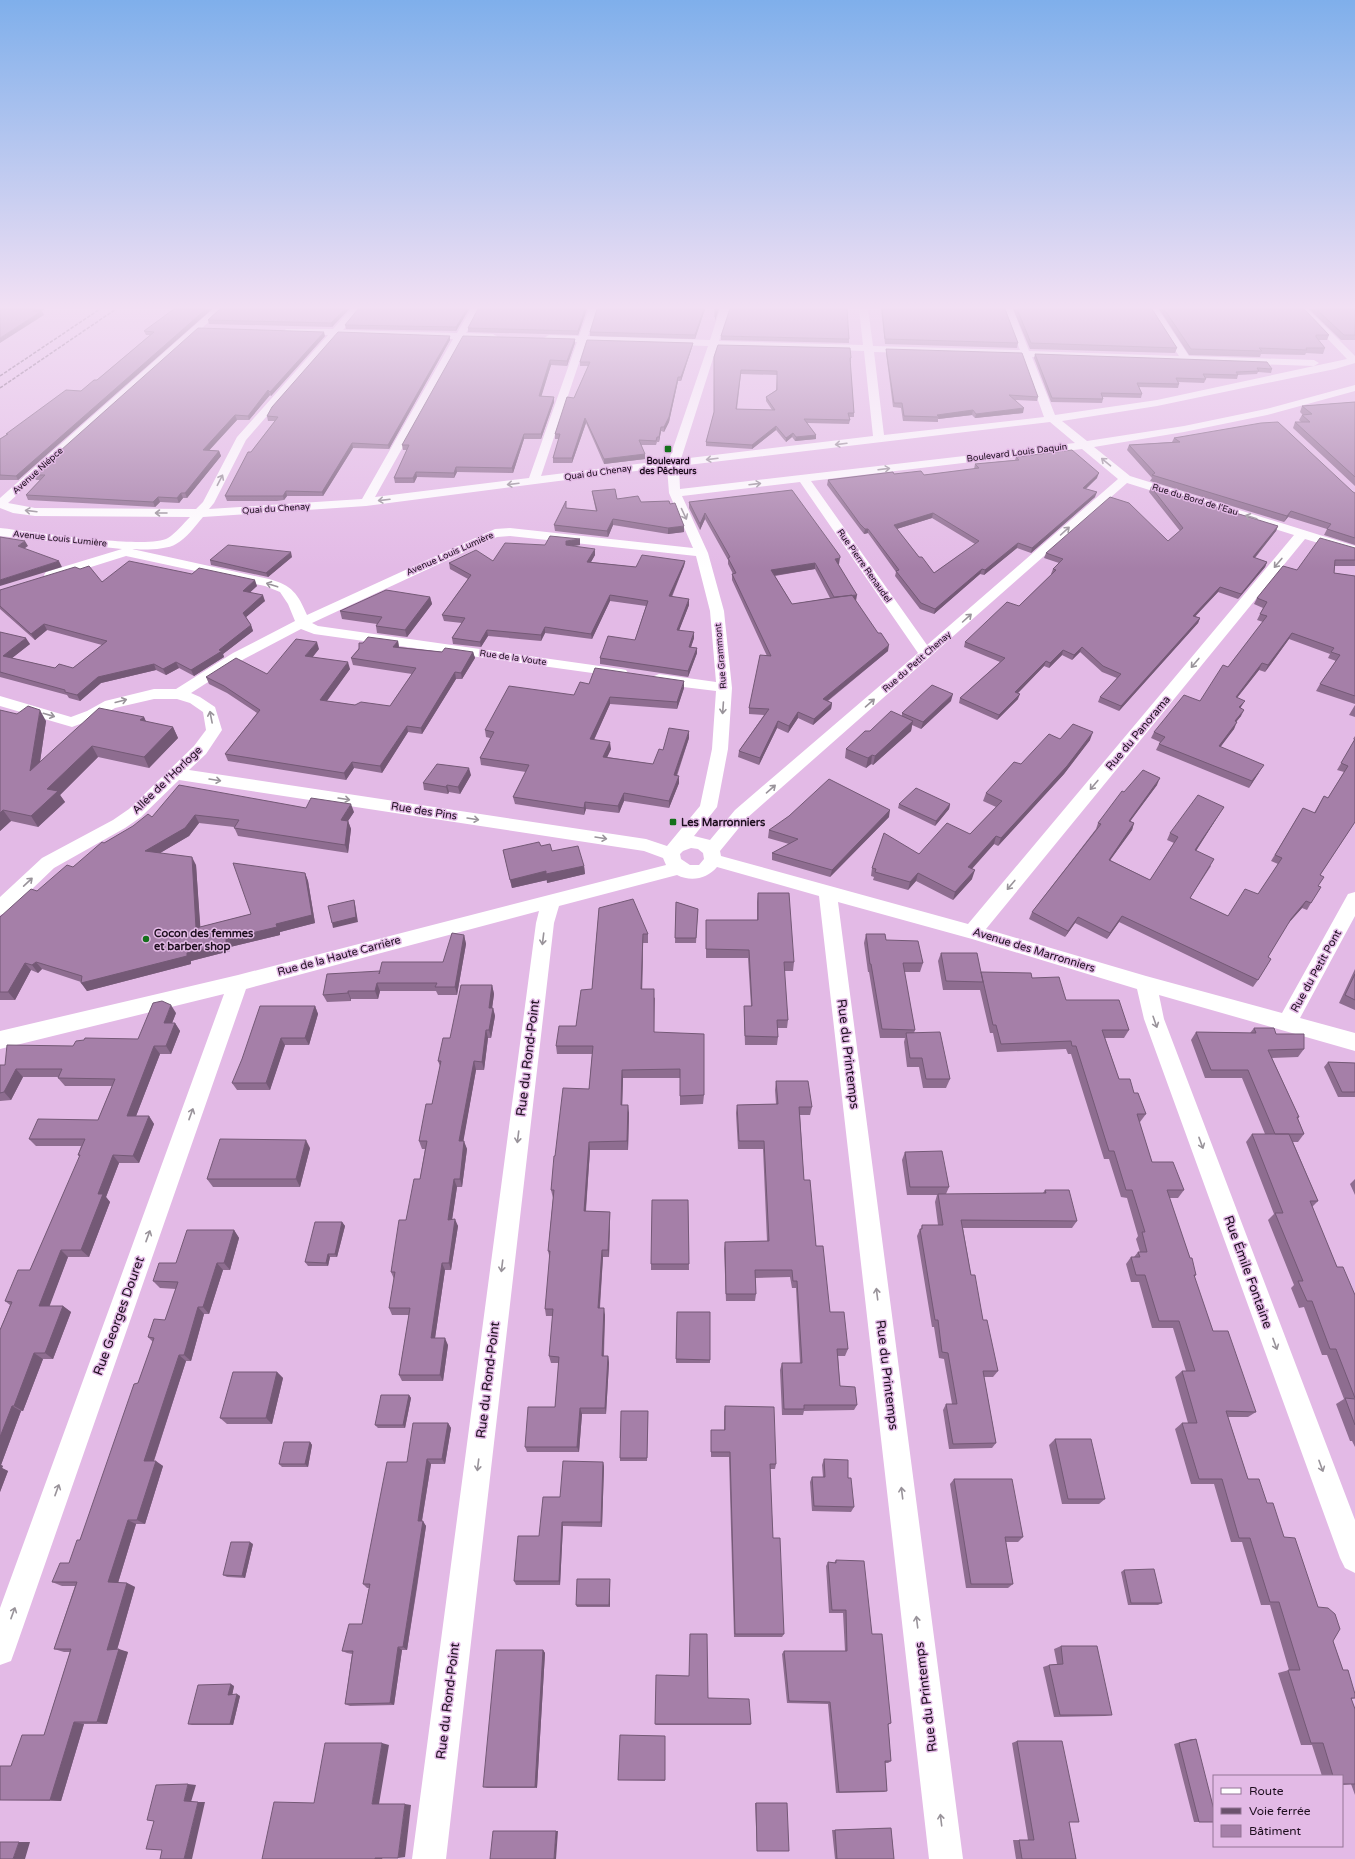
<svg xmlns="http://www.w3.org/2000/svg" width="1355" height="1859" font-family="'Varela Round',sans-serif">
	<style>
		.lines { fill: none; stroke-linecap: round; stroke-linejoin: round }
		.street { fill: #fff; fill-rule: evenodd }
		.rail { stroke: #6b526d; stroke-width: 1.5; stroke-dasharray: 3.5 1.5; stroke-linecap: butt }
		.wall { fill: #8e6d90; fill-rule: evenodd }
		.shaded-wall { fill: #745976 }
		.building { fill: #a57fa8; stroke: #745976; fill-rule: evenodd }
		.oneway { stroke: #99939a }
		.poi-dot { fill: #15701c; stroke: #e3bae6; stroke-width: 1.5 }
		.labels { text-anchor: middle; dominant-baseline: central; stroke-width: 3; stroke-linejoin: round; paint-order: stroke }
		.far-street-label { font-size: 9px; fill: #1d0e1e; stroke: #e3bae6 }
		.far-poi-label { font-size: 9px; font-weight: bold; fill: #1d0e1e; stroke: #e3bae6 }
		.street-label { font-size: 11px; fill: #1d0e1e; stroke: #e3bae6 }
		.poi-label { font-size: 11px; font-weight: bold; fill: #1d0e1e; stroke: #e3bae6; text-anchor: start }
		.near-street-label { font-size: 13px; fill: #1d0e1e; stroke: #e3bae6 }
	</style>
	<rect width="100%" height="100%" fill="#e3bae6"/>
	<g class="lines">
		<!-- street -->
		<path class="street" d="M213,309H223L8,503L35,508L196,509L203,502L237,437L328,335L289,334L284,331L286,329H333L351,309H361L343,330L457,333L471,309H479L466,333L493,334L498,337L493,340L463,339L375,497L529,478L577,342L549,341L544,338L549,335L579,336L589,309H598L588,336L710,340L720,309H729L719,341L863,345L859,309H868L873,346L1020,350L1004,309H1013L1029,351L1179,356L1149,309H1158L1189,356L1314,360L1319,363L1314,366L1032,357L1055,415L1157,400L1347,359L1299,309H1308L1355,356V363L1335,369L1157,406L1062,421L1087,441L1184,426L1266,409L1355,385V391L1267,415L1184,432L1094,447L1130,476L1355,546V554L1305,539L986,929L1146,976L1282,1013L1348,894L1355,892V916L1300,1018L1355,1033V1051L1159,995L1164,1019L1355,1520V1573L1345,1568L1340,1558L1144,1019L1137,989L972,939L838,902L963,1859H929L819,896L717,867C707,879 691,882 677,875L559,906L554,923L446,1859H412L536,923L539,911L246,989L15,1650L11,1661L0,1665V1608L224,994L0,1049V1031L238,975L666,865L663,858L644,851L179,780L141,817L125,828L54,868L7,913L0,915V897L42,858L113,820L129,809L194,746L206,730L203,712L190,703L177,699H154L115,708L99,717L72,727L0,706V696L71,717L87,711L105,701L154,689H176L233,653L295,621L288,604L280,592L265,586L126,556L56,578H46L44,575L46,572L122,549L0,536V528C29,531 148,550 168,538C176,533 183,524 190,517L35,516L13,513L0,508V498ZM338,335L453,339L362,499L209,509L214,503L246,440ZM586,342L708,346L669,460L541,476ZM717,346L864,351L873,436L681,459ZM874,352L1022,356L1044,417L884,435ZM1050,422L1075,443L680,489L679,466ZM1082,449L1118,479L927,645L811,481ZM667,467L669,493L693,548L510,528L495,529L307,615C298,594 292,585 269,579L132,549C142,550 167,550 176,544C187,538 195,526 203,517L366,506ZM800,482L918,653L735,810L710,840L694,836L717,807L728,749L732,688L724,611L708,553L682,496ZM1127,483L1294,535L968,924L721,856L720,851L747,818ZM510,536L696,556L710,611L716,682L659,674L654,676L651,679L654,682L659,684L716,691L712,749L700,806L667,846L646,839L189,770L206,754L222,730L215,707L200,697L191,693L244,659L301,629L314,634L621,677L626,676L628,673L626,670L621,669L318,626L312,623L497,537ZM691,848L698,849L703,853L704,859L699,865H690L681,859L680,854L683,851Z"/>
		<!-- rail -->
		<path class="rail" d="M0,376L100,309
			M0,388L116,309"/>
	</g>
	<!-- wall -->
	<path class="wall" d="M212,309L18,480H0V439L6,435V434L81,391L97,380L150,335H146L144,331Z
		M220,309H349L332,327L209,324L208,320Z
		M469,309L456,331L346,329L345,325Z
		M587,309L578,335L468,332V328Z
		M705,309L695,339L590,336V332Z
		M881,309H1005L1018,343L1017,348L885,344Z
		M1013,309H1152L1177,348L1175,353L1030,349Z
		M1159,309H1304L1329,335L1327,340H1319L1325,348L1323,354L1306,353L1305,355L1261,354L1260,357L1189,355Z
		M1309,309H1355V340H1341Z
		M325,336L271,396L270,395L249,420H237L209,450L219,451L221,456L187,498H183L179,503L160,502L155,507L28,500L26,495L40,480H36L33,475Z
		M450,336V340L389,449L353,448L323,496H287L284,500L277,501H227L225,496L251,452L275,421H268L267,416Z
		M721,336L849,339V343L721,340Z
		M575,343L567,366L551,365L541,396L554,397V402L541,439H524L513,473L457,472L454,478L417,477L414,483H395L394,478L407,450H403L402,445Z
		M693,343L692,347L681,381H678L669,422L664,432L661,431L659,442H657L656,445H641L645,459L604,464L586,423L572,463H553V458L559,439H555V434L574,398L588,366H580V362Z
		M886,349L1038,397L1037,401L1014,400L1023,413L975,418L972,415L938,419V422L903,421L901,408L893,407L886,353Z
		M1035,354L1272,369L1271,373L1258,372L1257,374L1238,375L1237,379L1205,378L1206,379L1204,383L1178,382L1179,384L1178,388L1139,387L1142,394L1141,398L1102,397L1103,399L1102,403L1051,402L1034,358Z
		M714,357L851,358V362H850L854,413V417H849L850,420L849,424L807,423L816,435V439L795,441L792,437L786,442L776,430L752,449L706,446V442L714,413ZM741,374L777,375L776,390L766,397V401L772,410L737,409Z
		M1355,402V486L1293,428L1295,422H1301L1299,420L1302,415H1303L1300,412L1302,406Z
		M1174,438L1355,493V545L1324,535L1327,529L1288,517L1284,522L1150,481L1152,478L1127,450L1129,445L1172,442Z
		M1016,457L1097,478L1086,489L1095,497L1031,553L1017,548L984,575L980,574L934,614L920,609L895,576L896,572L868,533L864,534L860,529L827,485L828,480L894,474L924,475L974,469L975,464L1015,460ZM932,518L975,544L934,573L919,557L897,529Z
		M1151,487L1278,526L1276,531L1255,558L1267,562L1265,567L1238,599L1218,592L1195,616L1200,618L1198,623L1119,711L1098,702L1100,697L1117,678L1102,672L1080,652L1072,660L1062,655L1049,668L1044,666L1018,693V699L997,720L959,703L960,698L1000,662L964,647L965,642L1019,606L1052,574H1051L1053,569L1059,563L1044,558L1046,553L1168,541L1180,531L1149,492Z
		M592,491L617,499L641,502L684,532L668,534L613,525L608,537L555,531L554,525L566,508L596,511L593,497Z
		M689,502L839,564H838L856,601L888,651L828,701L832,703L831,709L813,725L798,718L788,733L777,728L759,765L738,757L739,751L764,715L749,714V708L767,656L732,580V574H733L728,564V560L705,519L700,530L689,508ZM815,569L830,598L792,604L775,576Z
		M580,539V545L572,546L595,555L591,562L636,567L685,561L684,566L672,597L689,605L679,630L694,638L691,647L697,648V653L688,677L600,664V658L635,640L646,606L610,601L592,639L545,633L541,641L488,636L481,647L453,644L452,638L462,623L444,621L442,615L468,579L450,569L449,563L493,561L545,545Z
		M1355,548V566H1335L1334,573L1355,576V704L1316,691L1320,684L1336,661L1328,658L1330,654L1289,639L1265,672L1259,670L1237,698L1241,707V716L1236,722L1234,729L1220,747L1260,771L1249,788L1156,750L1160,742L1151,738L1154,732L1200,701L1228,667L1263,622L1257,620L1263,608L1254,604L1257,598L1297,570Z
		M292,557L268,577L211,565L210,560Z
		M192,574L257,586L250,592L265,601L246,617L251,625L253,631L223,654L224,657L194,676L179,668L166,675L156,670L101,683L80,701L69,698L67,695L0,677V632L30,644L12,658L55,668H73L102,645L47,630L35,640L0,609V590Z
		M430,597L432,604L407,637L377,633L376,626L377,624L342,619L340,611Z
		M398,641L399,647L442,652H473L475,658L462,679H456L422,734L408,732L382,773L354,768L346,780L228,761L225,754L257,713L227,693L209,684L206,677L267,674L319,649L312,657L350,669L327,701L355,705L390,706L412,674L353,665L351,658L363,643Z
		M589,684L684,688L677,709L610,704L594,740L611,749L607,757L653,764L663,750L689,738L677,776L679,783L669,808L624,801L619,813L586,809L584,815L515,804L513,797L526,772L481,765L480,758L490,738L486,737L485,730L574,695Z
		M951,701L921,729L912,725L911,731L873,765L871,764L866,768L845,758L846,749L870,731L902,716V713Z
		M1355,705V717L1349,715Z
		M17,714L46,721L40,762L144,717L146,722L173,727L178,738L149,768L98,757L60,795L65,802L38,827L11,821L0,831Z
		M1355,736V822L1320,875L1318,886L1311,903L1307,910L1302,908L1288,923L1268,957L1258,980L1253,987L1119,922L1107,939L1075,923L1065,937L1029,919L1032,912L1096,829L1098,823L1124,792L1157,785L1130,821L1134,823L1132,830L1110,860L1150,880L1174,843L1167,840L1170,833L1224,807L1220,813L1196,851L1211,866L1190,898L1228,916L1258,894L1278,864L1271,861L1303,808L1314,813L1324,796L1328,798L1344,772L1337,770L1355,740L1353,739Z
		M1060,739L1090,740L1064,774L1022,820L998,846L994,844L972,869V879L953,900L916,881L908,890L873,880L874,877L871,876L872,868L919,854L970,834L996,807L983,801L986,793L1021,764Z
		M471,775L460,794L449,792L448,794L424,790L423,783Z
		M899,804H950L949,809L935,826L898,808Z
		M306,808L354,812L348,821L351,829L348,853L238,836L234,827L199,823L189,836L160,853L196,865L200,927L251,914L305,873L308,881L315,923L280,932V935L230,947V951L191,961V964L87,991L81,982L42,969L38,973L31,970L15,1000H0V917L37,891L73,867L104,843L152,817Z
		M889,817L830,877L772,860V853L789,844L768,838L769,830Z
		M541,846L552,851L584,866L585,874L547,883V880L512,888L503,850Z
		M758,893L794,962L793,971H784L788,1020L787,1028H777L778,1037L777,1045H745L744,1015V1006H751L748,958H706V928L757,920V902Z
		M676,902L698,909L696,943H675Z
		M599,908L648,934V943H643L642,989L655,998L654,1032L704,1095L703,1104L680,1105V1078H623L622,1105L629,1113L628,1150H590L586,1211L610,1212V1219L609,1257H603L600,1308L605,1315L604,1356H608L609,1363L606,1414H582L579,1452H527L525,1447L555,1407L559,1363H551L549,1356L553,1316H546L545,1309L550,1259L548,1251L553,1198L551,1190L555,1156L589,1089L592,1054H557L556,1046L576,1026L592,989Z
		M866,934L886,940L923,963L920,972H904L915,1030L914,1033L950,1079L946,1088H923L919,1067H907L904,1042L905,1038H880L869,972H868L864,943Z
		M464,935L466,944L457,995H438L436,991H380L378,999H351V1001L327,1002L323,995L380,971L443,962Z
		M941,953L981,973L1032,978L1066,1000L1129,1030L1124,1038H1105L1119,1079L1134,1093L1146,1114L1140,1122H1139L1152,1162L1184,1190L1178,1198H1169L1196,1275L1194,1277L1213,1331L1256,1412L1248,1417H1228L1248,1479L1267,1503L1318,1607L1333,1641L1343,1670L1355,1698L1351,1699L1355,1709V1795L1351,1784L1342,1785V1776H1322L1312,1745H1301L1278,1673L1289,1670L1270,1605H1261L1242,1542H1231L1214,1484H1191L1175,1429L1182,1423H1188L1175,1377L1182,1371H1186L1173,1328H1152L1139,1282H1131L1126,1264L1131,1257H1134L1138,1252H1140L1136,1239L1138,1236L1127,1198L1121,1197L1109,1159H1104L1071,1054H1068L1066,1049L997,1052L993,1033H990L980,990H943L938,961Z
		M1355,969V1010L1339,1003Z
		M492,985L494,994L492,1008H493L495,1016L491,1038H488L484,1070H476L463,1141L467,1149L462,1187H457L452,1219L458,1226L451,1270H445L435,1338L448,1345L443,1381H402L399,1375L409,1315H392L389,1308L394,1279L391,1272L406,1220L420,1179L425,1149H422L419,1141L432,1104L440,1066L438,1061L450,1038Z
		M315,1006L318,1014L309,1045H285L270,1090H237L232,1083Z
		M176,1013L172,1023H175L180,1031L171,1054H160L136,1116H149L154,1124L139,1163H119L106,1197L110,1202L89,1257H68L49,1306H63L71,1312L53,1359H43L23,1411H21L1,1465L3,1466L2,1468L8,1471L0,1492V1330L10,1305L5,1301L30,1270L80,1157L78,1155L81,1146H36L29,1139L98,1120L112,1086H65L58,1078V1077H23L11,1100L0,1101V1065H5L73,1046L138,1039Z
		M1254,1028L1276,1034L1304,1049L1298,1057L1272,1058L1299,1117L1298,1119L1304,1134L1298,1142H1293L1318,1201L1312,1207L1337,1267L1355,1295V1447L1352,1441H1350L1336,1404L1344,1399L1327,1355H1322L1304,1307L1299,1308L1291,1288L1294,1285L1268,1220L1274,1214L1246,1142L1252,1134H1265L1242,1078H1205L1191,1040L1196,1032L1250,1033Z
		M1328,1062L1355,1063V1097H1338L1324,1067Z
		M776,1081L812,1107L810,1115H800L804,1180L816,1246L830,1312L848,1349L845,1356H838L840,1386L857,1405L854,1410L804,1411L803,1415H782L780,1370L782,1363H800L796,1288H792L790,1277L755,1278L756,1294L755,1301H726L724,1249L725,1242L767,1241L763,1149H738L736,1113L737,1105L776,1104L775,1090Z
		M310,1148L300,1187H213L207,1179Z
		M905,1152L949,1187L946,1194L1043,1193L1045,1190L1077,1221L1072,1228H963L971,1275L983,1320L998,1371L993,1377H984L996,1443L992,1448L949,1449L943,1410L946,1404H952L944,1359L939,1358L934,1327H932L917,1236L920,1229H921L922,1225H938L935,1202L937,1195H907L902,1160Z
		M1355,1179V1195L1350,1184Z
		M688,1200L689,1270H651V1264Z
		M342,1222L345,1226L337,1257H330L328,1266H308L305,1262Z
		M234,1230L239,1238L230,1270H223L209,1314H204L191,1361H186L154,1461L163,1466L145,1524H136L118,1583H127L135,1587L117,1650L128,1652L107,1724H84L61,1801L0,1800V1766H11L44,1735L70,1652H64L54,1649L75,1586H62L52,1582L69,1563L80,1540L138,1383L153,1342L148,1337L165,1320L176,1289L160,1288L153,1281L176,1263Z
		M677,1312L710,1360V1363H676Z
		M277,1372L283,1378L272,1424H227L220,1418Z
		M409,1395L411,1398L405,1428H378L375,1425Z
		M725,1406L776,1464L775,1469H770L773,1538L784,1634L782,1637H734L729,1457H711V1430H724V1412Z
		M648,1411L647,1461H620V1458Z
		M448,1423L451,1428L445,1464H431L422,1521L426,1526L417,1588L407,1650H402L394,1705L350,1706L345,1704L352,1654L347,1653L342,1651L362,1624L369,1588H367L363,1584L407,1462Z
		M1055,1439L1105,1499L1099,1504H1062L1049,1445Z
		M310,1442L312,1445L308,1467H282L279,1464Z
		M824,1459L854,1507L851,1512L812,1511L810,1482L812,1477H823L822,1465Z
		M603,1462L604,1467L602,1527L563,1526L560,1585H516L514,1581L539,1536L560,1497Z
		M954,1479L1023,1537L1018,1542H1006L1013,1584L1008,1588H966L950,1484Z
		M253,1544L245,1578L227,1577L223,1575Z
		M836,1560L872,1634L891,1723L888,1725L891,1761L888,1763H885L887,1791L884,1792L836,1793L828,1704L787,1703L782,1654L784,1651H845L843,1613H829L826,1566L828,1562L834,1563Z
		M1124,1570L1162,1603L1158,1605H1128L1121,1572Z
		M610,1581V1607H577L576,1605Z
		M1061,1646L1112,1715L1105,1716L1054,1717L1043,1667L1049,1665L1057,1664L1054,1649Z
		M543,1650L545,1653L537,1788H487L483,1787Z
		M234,1686L232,1695L240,1696L233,1725H192L188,1724Z
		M655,1724H751L750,1725H656Z
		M665,1736V1781L618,1780Z
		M1191,1739H1196L1214,1822H1194L1174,1744Z
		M1017,1741L1069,1822L1076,1859H1016L1013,1840H1028L1012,1743Z
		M755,1803H756L789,1851H757Z
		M891,1828L894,1859H835L832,1830Z"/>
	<!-- shaded-wall -->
	<path class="shaded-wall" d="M36,309H45L35,315L33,311Z
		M206,309H212L18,480L16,476Z
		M345,309H349L332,327L331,323Z
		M467,309H469L456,331V327Z
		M585,309H587L578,335V331Z
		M704,309H705L695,339V335Z
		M718,309H719L715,321V317Z
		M42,311L44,315L0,343V338Z
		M324,332L325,336L271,396L270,392Z
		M450,336V340L389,449L388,445Z
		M575,339V343L567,366V361Z
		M693,343L692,347L681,381V377Z
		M550,360L551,365L540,401L539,396Z
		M678,377V381L669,422L664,432V427Z
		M268,390L270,395L249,420L248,416Z
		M554,397V402L541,439V434Z
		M1024,408L1023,413L975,418L976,414Z
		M973,410L972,415L938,419L939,417L937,415Z
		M235,415L237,420L205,455L203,450Z
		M585,418L586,423L572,463V458Z
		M776,426V430L752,449V445Z
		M661,427V431L659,442V437Z
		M793,433L792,437L786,442V438Z
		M524,434V439L513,473L512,468Z
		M816,435V439L795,441L796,437Z
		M352,443L353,448L323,496L322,492Z
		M219,451L221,456L187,498L185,493Z
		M645,454V459L604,464V459Z
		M456,467L457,472L454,478V473Z
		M416,472L417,477L414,483L413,478Z
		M1099,473L1097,478L1082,492L1083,488Z
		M286,491L287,496L284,500L283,496Z
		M1097,492L1095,497L1031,553L1032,548Z
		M181,493L183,498L179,503L177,498Z
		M158,497L160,502L155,507L153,502Z
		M1291,511L1288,517L1284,522L1287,516Z
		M705,513V519L700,530V524Z
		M933,513L932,518L893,530L894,525Z
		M613,519V525L608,537L607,531Z
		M684,526V532L668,534V528Z
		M1278,526L1276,531L1251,562L1253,557Z
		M865,529H868V533L864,534Z
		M580,539V545L566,547V551V541Z
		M25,541L28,546L21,551L18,546Z
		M1018,543L1017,548L984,575L985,570Z
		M595,549V555L588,567L587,562Z
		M291,552L292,557L268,577L266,573Z
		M840,558L839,564L834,565L835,559Z
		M59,561L62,567L0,586V580Z
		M685,561L684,566L669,602V596Z
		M1267,562L1265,567L1238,599L1241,594Z
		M815,563V569L771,576V570Z
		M982,569L980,574L934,614L935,609Z
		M255,580L257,586L245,597L243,591Z
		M1220,587L1218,592L1191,621L1193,616Z
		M263,595L265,601L245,618L243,613Z
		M610,595V601L592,639L591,634Z
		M857,595L856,601L833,604L834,597Z
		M430,597L432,604L407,637L405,630Z
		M689,599V605L677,636V630Z
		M1200,618L1198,623L1119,711L1121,706Z
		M44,624L47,630L35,640L31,634Z
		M251,625L253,631L223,654L224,657L194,676L191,670Z
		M545,627V633L541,641V635Z
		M487,630L488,636L481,647L480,642Z
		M694,632V638L689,653V647Z
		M1292,633L1289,639L1265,672L1268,665Z
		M26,638L30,644L7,662L3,656Z
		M398,641L399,648L393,647Z
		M317,642L319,649L308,663L305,656Z
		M889,645L888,651L822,705L823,699Z
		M1082,647L1080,652L1072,660L1074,655Z
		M697,648V653L688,677V671Z
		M1063,650L1062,655L1049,668L1050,663Z
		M473,652L475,658L462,679L461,673Z
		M1046,661L1044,666L1014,697L1015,692Z
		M176,662L179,668L166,675L163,669Z
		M348,662L350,669L323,706L320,700Z
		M1262,663L1259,670L1232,704L1236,697Z
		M154,664L156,670L101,683L80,701L77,695L98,677Z
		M455,672L456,679L422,734L421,728Z
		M684,681V688L677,709V702Z
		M953,694L951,701L921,729L923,722Z
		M1020,694L1018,699L997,720L999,715Z
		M610,697V704L591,746L590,739Z
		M1245,701L1241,707L1235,714L1239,707Z
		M832,703L831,709L813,725L814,719Z
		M40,710L46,721L37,782L30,771Z
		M1244,710L1241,716L1231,728L1235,721Z
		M798,712V718L788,733L789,726Z
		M144,717L149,728L140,720Z
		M778,721L777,728L759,765L760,758Z
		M913,721L911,731L873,765L875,756Z
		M1237,722L1234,729L1216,753L1219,746Z
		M407,726L408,732L382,773L380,766Z
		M173,727L178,738L149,768L144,757Z
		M689,731V738L674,782V775Z
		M1093,732L1090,740L1064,774L998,846L1001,838Z
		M610,742L611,749L604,764L603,757Z
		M92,746L98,757L60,795L65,802L38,827L31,816L47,789Z
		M872,755L871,764L866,768L868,758Z
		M352,762L354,768L346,780L344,773Z
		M1264,765L1260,771L1249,788L1252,781Z
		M469,768L471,775L460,794L458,787Z
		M679,776V783L669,808V801Z
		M1160,778L1157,785L1126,827L1129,821Z
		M447,785L449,792L448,794L446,787Z
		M624,793V801L619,813L618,806Z
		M585,802L586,809L584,815V808Z
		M351,804L354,812L348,821L351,829L348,853L345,845L341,820Z
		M950,804L949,809L935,826L936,821Z
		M1224,807L1220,813L1192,857L1195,850Z
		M3,810L11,821L0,831V813Z
		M890,810L889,817L830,877L832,870Z
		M195,815L199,823L189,836L150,859L145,851Z
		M1134,823L1132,830L1106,866L1109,860Z
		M996,836L994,844L966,875L968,867Z
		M192,857L196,865L201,936L196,928Z
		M584,866L585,874L547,883L546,874Z
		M975,870L972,879L953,900L955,892Z
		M546,871L547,880L512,888L510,880Z
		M305,873L308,881L315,923L280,932V935L230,947V951L191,961V964L87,991L81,983L187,953L226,939L276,924Z
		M918,873L916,881L908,890L910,882Z
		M354,900L355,904L358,922L333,928L332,923Z
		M1306,901L1302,908L1287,925L1291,919Z
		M1122,916L1119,922L1107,939L1110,933Z
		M1078,917L1075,923L1065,937L1068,931Z
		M643,934V943L642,998L641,989Z
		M464,935L466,944L457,995L455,987Z
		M36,962L42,969L38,973L32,965Z
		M25,963L31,970L15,1000L8,992Z
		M377,983L380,991L378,999L375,991Z
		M492,985L494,994L491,1016L489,1008Z
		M348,991L351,999V1001L348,993Z
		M171,1005L176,1013L169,1031L164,1023Z
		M315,1006L318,1014L309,1045L305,1038Z
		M493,1008L495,1016L491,1038L489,1030Z
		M175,1023L180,1031L171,1054L166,1046Z
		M486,1030L488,1038L484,1070L482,1062Z
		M281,1038L285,1045L270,1090L266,1083Z
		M154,1046L160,1054L133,1124L127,1116Z
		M474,1061L476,1070L462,1149L459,1141Z
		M16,1069L23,1077L11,1100L4,1092Z
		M622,1070L623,1078L622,1113L621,1105Z
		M628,1105L629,1113L628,1150L627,1141Z
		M149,1116L154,1124L139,1163L133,1156Z
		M306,1140L310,1148L300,1187L296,1179Z
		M464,1141L467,1149L462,1187L460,1179Z
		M589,1142L590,1150L585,1219L584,1211Z
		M113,1155L119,1163L106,1197L110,1202L89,1257L81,1250L98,1194Z
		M454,1179L457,1187L451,1227L448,1220Z
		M610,1212V1219L609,1257L608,1250Z
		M455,1219L458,1226L451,1270L449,1263Z
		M342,1222L345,1226L337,1257L335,1254Z
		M234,1230L239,1238L230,1270L224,1263Z
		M61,1250L68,1257L47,1313L39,1306Z
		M602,1250L603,1257L599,1315L598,1308Z
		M328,1254L330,1257L328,1266L326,1263Z
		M217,1263L223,1270L209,1314L203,1307Z
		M442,1263L445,1270L434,1345L431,1338Z
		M63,1306L71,1312L53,1359L45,1353Z
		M198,1307L204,1314L191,1361L184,1355Z
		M604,1308L605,1315L603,1363L602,1356Z
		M445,1338L448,1345L443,1381L440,1375Z
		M34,1353L43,1359L23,1411L14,1406Z
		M179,1355L186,1361L152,1466L144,1461Z
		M608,1356L609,1363L606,1414L605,1408Z
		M277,1372L283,1378L272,1424L266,1418Z
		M409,1395L411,1398L405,1428L403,1425Z
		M12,1406L21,1411L1,1465L3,1466L2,1468L8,1471L0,1492V1437Z
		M580,1408L582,1414L579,1452L577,1447Z
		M448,1423L451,1428L445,1464L442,1459Z
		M310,1442L312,1445L308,1467L305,1464Z
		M427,1459L431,1464L421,1526L418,1521Z
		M156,1461L163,1466L145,1524L137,1520Z
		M603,1462L604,1467L602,1527L601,1522Z
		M128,1520L136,1524L117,1586L108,1582Z
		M423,1521L426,1526L407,1650L403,1647Z
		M562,1522L563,1526L560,1585L559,1581Z
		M250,1542L253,1544L245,1578L242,1576Z
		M610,1579V1607L609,1605Z
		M127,1583L135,1587L116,1653L107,1650Z
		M398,1647L402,1650L394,1705L390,1703Z
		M119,1649L128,1652L107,1724L97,1722Z
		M543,1650L545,1653L537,1788L535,1787Z
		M231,1684L234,1686L232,1696L228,1695Z
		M237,1694L240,1696L233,1725L230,1724Z
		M74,1722L84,1724L61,1801L50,1800Z
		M382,1743L389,1745L379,1804H372Z
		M188,1784L196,1785L191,1802L184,1801Z
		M198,1802H205L192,1859H184Z
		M405,1804L411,1805L405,1857L398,1858Z
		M556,1831H558L556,1859H554Z
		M19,1842H30L25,1859H13Z
		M383,1857L382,1859H375V1858Z"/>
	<!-- building -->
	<path class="building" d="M0,309H36L33,311H42L0,338Z
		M174,309H206L16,476L0,475V439L8,434H6L66,390L81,391L94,380H97L154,332L144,331Z
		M220,309H345L331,323L208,320Z
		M358,309H467L456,327L345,325Z
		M478,309H585L578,331L468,328Z
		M597,309H704L695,335L590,332Z
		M715,309H718L715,317Z
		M730,309H847L849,339L721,336Z
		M882,309H1005L1018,343L885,339Z
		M1017,309H1152L1177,348L1031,343Z
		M1164,309H1304L1329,335H1316V337L1325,348H1306L1307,350L1259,348L1262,351L1191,349Z
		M1316,309H1355V335H1344Z
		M198,328L324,332L270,392L268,390L248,416L235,415L203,450L219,451L185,493H181L177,498L158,497L153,502L26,495L45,475H33Z
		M338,332L450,336L388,445L352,443L322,492L286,491L283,496H225L248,452H251L278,417L267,416L272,407Z
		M463,336L575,339L567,361L550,360L539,396L554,397L541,434H524L512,468L456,467L454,473L416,472L413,478H394L409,445H402Z
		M587,340L693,343L681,377H678L669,417L664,427H661L659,437H657L656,441L639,440L645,454L604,459L585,418L572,458H553L560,434H555L567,397L574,398L590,362H580Z
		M718,345L850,348L851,358H850L854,413H848L850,420L804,419L816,435L796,437L793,433L786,438L776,426L752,445L706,442L714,412V357ZM741,370L777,371V390L766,397L775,410L736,409Z
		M886,349L1022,353L1038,397L1009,395L1024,408L976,414L973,410L937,415L939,417L904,416L902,403H894Z
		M1035,354L1267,362L1272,369L1257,368L1259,371L1236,372L1238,375L1203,374L1206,379L1176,378L1179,384L1137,383L1142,394L1101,393L1103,399L1052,398Z
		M1355,402V477L1295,422H1310L1302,415L1312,414L1302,406Z
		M1278,422L1353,492L1355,493V538L1327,529L1331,524L1291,511L1287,516L1152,475L1155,473L1129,445L1180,442L1174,438L1261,423Z
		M1072,450L1099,473L1083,488L1097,492L1032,548L1018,543L985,570L982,569L935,609L921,603L896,571L899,570L868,529H865L860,524L828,480L893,472L894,474L921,471L924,475L979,468L975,464L1019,460L1016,457ZM933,513L979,541L934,573L922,557H919L894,525Z
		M1151,487L1278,526L1253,557L1267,562L1241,594L1220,587L1193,616L1200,618L1121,706L1100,697L1121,674L1103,666L1082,647L1074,655L1063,650L1050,663L1046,661L1015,692L1020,694L999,715L960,698L1005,658L965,642L1007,602L1019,606L1056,570L1053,569L1063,559L1046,553L1110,497L1129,503L1168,541L1183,528Z
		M615,489L617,499L638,496L641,502L669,501L670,504L675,503L684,526L668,528L613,519L607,531L554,525L566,501V508L597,511L592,491Z
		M792,490L840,556V558L835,559L857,595L834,597L815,563L771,570L792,604L852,595L878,633H881L889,645L823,699L832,703L814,719L798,712L789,726L778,721L760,758L739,751L769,709L749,708L760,655L771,656L732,574L736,573L728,558L730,557L705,513L700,524L689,502Z
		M550,536L580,539L566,541V545L595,549L587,562L636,567L642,555L685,561L669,596L689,599L677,630L694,632L689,647L697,648L688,671L600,658L608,636L635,640L648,601L610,595L591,634L545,627L541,635L487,630L480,642L452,638L465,618L442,615L471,575L449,563L476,550L493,561L505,543L545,545Z
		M0,537L25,541L18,546L59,561L0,580Z
		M1320,538L1355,548V560H1335L1334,573L1355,576V696L1320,684L1340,655L1331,652L1334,648L1292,633L1268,665L1262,663L1236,697L1245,701L1239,707L1244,710L1235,721L1237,722L1219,746L1264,765L1252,781L1159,744L1165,737L1154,732L1184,695L1200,701L1223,665L1228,667L1267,616L1260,614L1267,602L1257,598L1283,566L1297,570Z
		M228,545L291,552L266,573L210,560Z
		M129,561L192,574L199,568L255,580L243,591L263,595L243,613L251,625L219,650L222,651L191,670L176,662L163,669L154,664L98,677L77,695L65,692V690L0,672V632L26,638L3,656L55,668L59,664L73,668L107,641L44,624L31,634L0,606V590L75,567L80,569L89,566L102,582Z
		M386,590L430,597L405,630L376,626L382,617L340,611Z
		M368,637L398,641L393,647L442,652L445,648L473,652L461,673L455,672L421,728L407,726L380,766L352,762L344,773L225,754L260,710L224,686L206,677L236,658L267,674L296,639L317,642L305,656L348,662L320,700L355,705L361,702L390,706L416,668L351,658L359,649V643H363Z
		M595,668L684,681L677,702L610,697L590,739L610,742L603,757L653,764L659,749L663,750L669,728L689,731L674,775L679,776L669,801L624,793L618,806L585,802L584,808L513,797L529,765L480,758L494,732L485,730L509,686L574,695L580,682L589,684Z
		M932,685L953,694L923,722L902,713Z
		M28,706L40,710L30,771L99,708L144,717L140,720L173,727L144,757L92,746L47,789L58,791L31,816L3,810L0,813V710L17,714Z
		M891,711L913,721L875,756L872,755L868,758L846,749L865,731H870Z
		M1073,724L1093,732L1067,766L1025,812L1001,838L996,836L968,867L975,870L955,892L918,873L910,882L875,872L876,869L872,868L884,833L919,854L947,823L970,834L1002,801L986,793L1014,762L1021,764L1049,734L1060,739Z
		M1355,739V822L1320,875L1324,877L1318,886L1321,887L1311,903L1306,901L1291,919L1268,957L1271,959L1258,980L1122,916L1110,933L1078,917L1068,931L1032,912L1101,824L1098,823L1122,791L1124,792L1143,770L1160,778L1129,821L1134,823L1109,860L1150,880L1178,837L1170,833L1198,795L1224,807L1195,850L1214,859L1190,898L1228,916L1245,889L1258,894L1282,858L1275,855L1303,808L1315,813L1324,796L1328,798L1348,766L1341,763Z
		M437,764L469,768L458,787L447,785L446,787L423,783Z
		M829,779L890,810L832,870L772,853L798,839L769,830L789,816Z
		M179,785L306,808L311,798L351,804L341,820L348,821L345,845L234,828L239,820L195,815L185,828L145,851L192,857L196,928L251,914L233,863L305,873L312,915L276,924L277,927L226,939V943L187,953V956L81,983L82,976L36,962L32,965L25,963L8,992H0V917L31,889L37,891L67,865L73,867L102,842L104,843L133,826L148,814L152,817Z
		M916,788L950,804L936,821L899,804Z
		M539,842L541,846L550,844L552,851L578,846L584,866L546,874V871L510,880L503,850Z
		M758,893H789L794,962H784L788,1020H777L778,1037L745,1036L744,1006H752L749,950L706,949V920H758Z
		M633,899L648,934H643L641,989H654V1032L704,1034V1095L680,1096V1069L622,1070L621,1105H628L627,1141L589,1142L584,1211L610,1212L608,1250H602L598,1308H604L602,1356H608L605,1408H580L577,1447H525L528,1407H555L559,1357L549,1356L553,1309H545L550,1251H548L554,1190H551L554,1156H555L563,1088L589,1089L593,1046H556L559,1026H576L581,990L592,989L599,908Z
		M354,900L356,917L332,923L328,906Z
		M676,902L698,909L696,938H675Z
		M452,933L464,935L455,987H435L437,983H377L375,991H348V993L323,995L327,974L380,971L379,974L382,962H443Z
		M866,934H885L886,940L918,941L923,963H903L915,1030L882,1029L871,964H870Z
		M941,953H977L983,982L946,981Z
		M981,972L1031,973L1032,978L1059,977L1066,1000H1119L1129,1030H1102L1119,1079H1130L1134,1093H1138L1146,1114H1137L1152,1162H1173L1184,1190H1167L1190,1258H1192L1196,1275H1194L1213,1331H1228L1256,1412L1226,1411L1248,1479H1259L1267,1503H1273L1284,1537L1295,1538L1318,1607L1328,1608L1335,1614L1340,1629L1333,1641L1343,1670H1348L1355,1694V1698H1351L1355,1709V1784H1342V1776H1333L1323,1743H1311L1288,1670H1300L1279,1602H1270L1250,1538H1239L1222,1479H1199L1182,1423H1197L1182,1371H1195L1179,1321H1159L1145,1275H1136L1131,1257H1140L1138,1252H1147L1142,1232H1145L1132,1190H1126L1114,1151H1109L1076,1046H1072L1071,1041L1001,1044L996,1025H993Z
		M1355,974V1000L1345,995Z
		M461,985H492L489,1008H493L489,1030H486L482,1062L474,1061L459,1141H464L460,1179H454L448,1220L455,1219L449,1263H442L431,1338H445L440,1375H399L410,1308H389L395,1272H391L399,1220H406L414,1179H420L427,1141H419L426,1104H432L441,1061H438L443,1038H450Z
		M162,1001L171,1005L164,1023H175L166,1046H154L127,1116H149L133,1156L113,1155L98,1194H103L81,1250H61L39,1306H63L45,1353H34L14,1406H12L0,1437V1330L12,1302L5,1301L18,1270H30L80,1155H78L85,1139H29L38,1119L98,1120L115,1079L58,1078L62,1069H16L4,1092L0,1093V1065H5L7,1045L73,1046L76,1041L84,1040L85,1038L138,1039L153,1003Z
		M260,1006H315L305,1038H281L266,1083H232L242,1059Z
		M1254,1028H1274L1276,1034H1304V1049L1268,1050L1299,1117H1297L1304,1134H1275L1248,1070H1211L1196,1032L1256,1033Z
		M940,1032L950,1079H926L922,1058H910L906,1033Z
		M1328,1062L1355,1063V1092H1342Z
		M776,1081H808L812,1107H799L804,1180H810L816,1246H823L830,1312H844L848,1349H837L840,1386L855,1387L857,1405H804V1409H784L782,1363H802L797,1281H793L792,1270H755L756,1294H726L725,1242L769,1241L764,1141H739L737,1105L778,1104Z
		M1252,1134H1289L1318,1201H1310L1337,1267H1343L1355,1295V1398L1336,1349H1330L1312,1301H1307L1298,1281H1303L1275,1213H1283Z
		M220,1139L306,1140L296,1179H207Z
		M942,1151L949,1187H910L905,1152Z
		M1045,1190H1069L1077,1221L961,1220L971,1275H975L983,1320H987L998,1371H983L996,1443L953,1444L946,1404H957L948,1353L942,1352L938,1320H935L920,1229H922V1225H943L938,1194L1046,1193Z
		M652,1200H688L689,1264H651Z
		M315,1222H342L335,1254H328L326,1263L305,1262Z
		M187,1230H234L224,1263H217L203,1307H198L184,1355H179L144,1461H156L137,1520H128L108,1582L127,1583L107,1650L119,1649L97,1722H74L50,1800H0V1766H11L22,1735H44L71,1649H54L77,1582H52L60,1563H69L77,1540H80L134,1384L138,1383L154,1338L148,1337L154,1319L165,1320L178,1282L153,1281L159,1263H176Z
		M677,1312H710V1360L676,1359Z
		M233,1372H277L266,1418H220Z
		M381,1395H409L403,1425H375Z
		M1345,1398L1355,1399V1425Z
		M725,1406L774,1407L776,1464H770L773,1538H780L784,1634H735L730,1452H711V1430H725Z
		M621,1411H648L647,1458H620Z
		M413,1423H448L442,1459H427L418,1521H423L403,1647H398L390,1703L345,1704L353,1651H342L349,1624H362L370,1584H363L387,1462H407Z
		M1055,1439H1091L1105,1499H1068Z
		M284,1442H310L305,1464H279Z
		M824,1459L848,1460V1478H851L854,1507L814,1506L812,1477H825Z
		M563,1461L603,1462L601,1522H562L559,1581H514L518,1536H539L543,1497H560Z
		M954,1479H1012L1023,1537H1005L1013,1584H971Z
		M231,1542H250L242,1576L223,1575Z
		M836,1560L864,1561L872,1634H882L891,1723L888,1724L891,1761H885L887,1791L839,1792L830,1702L789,1701L784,1651H847L846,1610H832L828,1562L836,1563Z
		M1154,1569L1162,1603H1131L1124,1570Z
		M577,1579H610L609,1605H576Z
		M690,1634H707L708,1698L749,1699L751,1724H655L656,1675L689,1676Z
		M1061,1646H1097L1112,1715H1060L1049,1665L1063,1664Z
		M496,1650H543L535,1787H483Z
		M231,1684L228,1695L237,1694L230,1724H188L198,1685Z
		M620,1735L665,1736V1780H618Z
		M1196,1739L1214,1810V1822H1199L1179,1743Z
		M1017,1741H1062L1079,1822H1069L1076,1859H1022L1019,1840H1034Z
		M325,1743H382L372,1804H405L398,1858H375V1859H262L274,1802L314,1803Z
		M188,1784L184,1801L198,1802L184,1859H160L162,1850L146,1849L154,1821L147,1820L156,1785Z
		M756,1803H787L789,1851H757Z
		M891,1828L894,1859H837L835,1830Z
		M493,1831H556L554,1859H490Z
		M0,1842H19L13,1859H0Z"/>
	<!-- one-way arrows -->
	<defs><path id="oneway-shaft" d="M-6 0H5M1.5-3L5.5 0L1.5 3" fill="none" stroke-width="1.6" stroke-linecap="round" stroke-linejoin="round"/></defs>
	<g class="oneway">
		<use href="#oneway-shaft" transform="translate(841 444) rotate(173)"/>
		<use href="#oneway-shaft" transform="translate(712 459) rotate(173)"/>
		<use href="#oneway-shaft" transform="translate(1106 462) rotate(-140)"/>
		<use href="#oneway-shaft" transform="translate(884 469) rotate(-7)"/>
		<use href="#oneway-shaft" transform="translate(220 480) rotate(-63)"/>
		<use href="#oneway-shaft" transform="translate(513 484) rotate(173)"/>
		<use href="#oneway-shaft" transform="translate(755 484) rotate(-7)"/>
		<use href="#oneway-shaft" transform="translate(384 500) rotate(173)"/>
		<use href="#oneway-shaft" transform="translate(31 511) rotate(-173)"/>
		<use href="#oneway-shaft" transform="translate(161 513) rotate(-180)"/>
		<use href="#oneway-shaft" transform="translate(684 514) rotate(65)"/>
		<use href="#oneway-shaft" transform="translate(1251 517) rotate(-163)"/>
		<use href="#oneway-shaft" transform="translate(1065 531) rotate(-42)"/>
		<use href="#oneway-shaft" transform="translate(1278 563) rotate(130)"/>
		<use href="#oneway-shaft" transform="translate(272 585) rotate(-162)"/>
		<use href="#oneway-shaft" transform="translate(967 618) rotate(-42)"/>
		<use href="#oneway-shaft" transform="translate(1195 663) rotate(130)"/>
		<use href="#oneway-shaft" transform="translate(121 701) rotate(-15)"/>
		<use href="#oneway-shaft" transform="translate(870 703) rotate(-41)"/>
		<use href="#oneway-shaft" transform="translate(723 708) rotate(94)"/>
		<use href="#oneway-shaft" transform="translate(49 715) rotate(16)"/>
		<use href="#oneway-shaft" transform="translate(211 717) rotate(-101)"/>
		<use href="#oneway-shaft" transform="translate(215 780) rotate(9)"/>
		<use href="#oneway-shaft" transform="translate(1094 785) rotate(130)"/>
		<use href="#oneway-shaft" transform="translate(771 789) rotate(-41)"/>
		<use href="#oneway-shaft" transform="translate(344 799) rotate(9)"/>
		<use href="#oneway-shaft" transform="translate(473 819) rotate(9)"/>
		<use href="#oneway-shaft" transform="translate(601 838) rotate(9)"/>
		<use href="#oneway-shaft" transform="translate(28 882) rotate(-43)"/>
		<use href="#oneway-shaft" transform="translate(1011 885) rotate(130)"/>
		<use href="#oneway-shaft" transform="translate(543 939) rotate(97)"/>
		<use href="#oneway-shaft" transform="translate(1155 1022) rotate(71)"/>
		<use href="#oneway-shaft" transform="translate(191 1114) rotate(-70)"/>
		<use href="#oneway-shaft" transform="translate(518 1137) rotate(97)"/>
		<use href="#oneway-shaft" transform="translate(1201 1143) rotate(70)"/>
		<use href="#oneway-shaft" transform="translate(148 1236) rotate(-70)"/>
		<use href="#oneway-shaft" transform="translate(502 1266) rotate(97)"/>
		<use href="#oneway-shaft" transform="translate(877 1294) rotate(-97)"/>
		<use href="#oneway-shaft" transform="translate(1275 1344) rotate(70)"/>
		<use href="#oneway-shaft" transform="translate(478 1465) rotate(97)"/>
		<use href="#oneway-shaft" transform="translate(1321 1466) rotate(70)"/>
		<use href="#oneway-shaft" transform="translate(57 1490) rotate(-70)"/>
		<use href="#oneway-shaft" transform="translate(902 1493) rotate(-97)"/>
		<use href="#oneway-shaft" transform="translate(13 1613) rotate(-70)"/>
		<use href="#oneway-shaft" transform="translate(917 1622) rotate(-97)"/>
		<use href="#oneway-shaft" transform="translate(941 1820) rotate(-97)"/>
	</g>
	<!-- sky -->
	<linearGradient id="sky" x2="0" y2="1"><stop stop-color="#7fafeb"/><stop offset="0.54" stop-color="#f2e0f4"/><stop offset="1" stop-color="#f2e0f4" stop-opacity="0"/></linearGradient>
	<rect width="1355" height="569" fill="url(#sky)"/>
	<!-- markers -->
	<g class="poi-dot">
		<rect x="664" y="445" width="8" height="8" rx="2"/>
		<rect x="669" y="818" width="8" height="8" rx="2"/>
		<circle cx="146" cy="939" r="4"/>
	</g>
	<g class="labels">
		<!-- far-street labels -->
		<g class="far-street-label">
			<text transform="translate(1017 453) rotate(-7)">Boulevard Louis Daquin</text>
			<text transform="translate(38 471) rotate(-42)">Avenue Niépce</text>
			<text transform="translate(598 473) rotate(-8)">Quai du Chenay</text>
			<text transform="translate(1195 500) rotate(17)">Rue du Bord de l'Eau</text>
			<text transform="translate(276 509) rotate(-4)">Quai du Chenay</text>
			<text transform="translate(60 539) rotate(6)">Avenue Louis Lumière</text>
			<text transform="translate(450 554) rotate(-24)">Avenue Louis Lumière</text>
			<text transform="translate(864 566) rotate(55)">Rue Pierre Renaudel</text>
			<text transform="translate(721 656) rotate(-95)">Rue Grammont</text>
			<text transform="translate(513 658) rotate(8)">Rue de la Voute</text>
			<text transform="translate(917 662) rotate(-41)">Rue du Petit Chenay</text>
		</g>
		<!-- far-poi labels -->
		<g class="far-poi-label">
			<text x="668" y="461">Boulevard<tspan x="668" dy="10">des Pêcheurs</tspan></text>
		</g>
		<!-- street labels -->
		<g class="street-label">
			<text transform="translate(1138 733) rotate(-50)">Rue du Panorama</text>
			<text transform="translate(167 780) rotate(-44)">Allée de l'Horloge</text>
			<text transform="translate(424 811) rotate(9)">Rue des Pins</text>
			<text transform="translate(1034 950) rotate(17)">Avenue des Marronniers</text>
			<text transform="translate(339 956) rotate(-15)">Rue de la Haute Carrière</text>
			<text transform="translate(1316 971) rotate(-61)">Rue du Petit Pont</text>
		</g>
		<!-- poi labels -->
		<g class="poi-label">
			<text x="681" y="822">Les Marronniers</text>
			<text x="154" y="933">Cocon des femmes<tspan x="154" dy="13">et barber shop</tspan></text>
		</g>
		<!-- near-street labels -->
		<g class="near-street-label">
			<text transform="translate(848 1054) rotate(83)">Rue du Printemps</text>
			<text transform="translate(528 1058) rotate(-83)">Rue du Rond-Point</text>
			<text transform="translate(1248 1272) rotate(70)">Rue Émile Fontaine</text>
			<text transform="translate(119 1316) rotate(-70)">Rue Georges Douret</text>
			<text transform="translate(887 1375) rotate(83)">Rue du Printemps</text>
			<text transform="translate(488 1380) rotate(-83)">Rue du Rond-Point</text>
			<text transform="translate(926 1697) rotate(-97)">Rue du Printemps</text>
			<text transform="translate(448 1701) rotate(-83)">Rue du Rond-Point</text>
		</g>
	</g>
	<!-- legend -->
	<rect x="1213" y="1775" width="130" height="72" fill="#e3bae6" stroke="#947596"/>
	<rect x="1221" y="1788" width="20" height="6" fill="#ffffff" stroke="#947596"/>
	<text x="1249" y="1795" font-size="12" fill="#1d0e1e">Route</text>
	<rect x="1221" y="1808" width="20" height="6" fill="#6b526d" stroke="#947596"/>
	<text x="1249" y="1815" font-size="12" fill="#1d0e1e">Voie ferrée</text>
	<rect x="1221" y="1825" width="20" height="12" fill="#a57fa8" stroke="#947596"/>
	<text x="1249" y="1835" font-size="12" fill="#1d0e1e">Bâtiment</text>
</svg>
